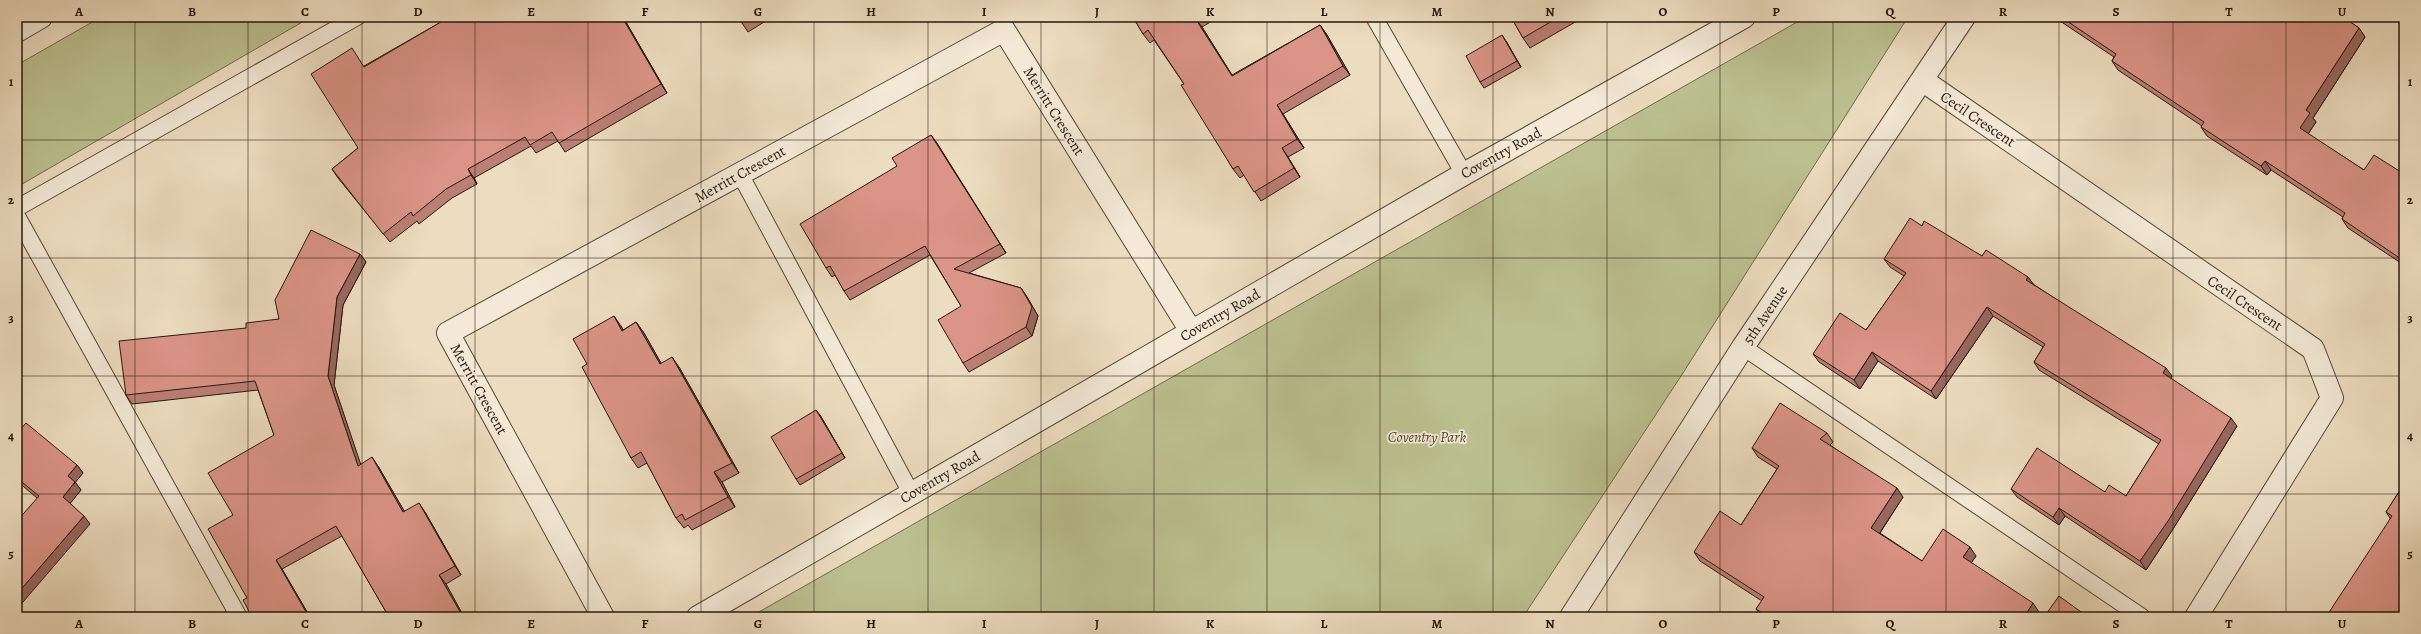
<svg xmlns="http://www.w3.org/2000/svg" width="2421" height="634" font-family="Alegreya,serif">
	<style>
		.green { fill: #bcc090; stroke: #706c4d }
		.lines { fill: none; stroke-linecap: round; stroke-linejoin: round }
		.service-casing { stroke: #564838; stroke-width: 18 }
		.minor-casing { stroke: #564838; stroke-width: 24 }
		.service { stroke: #f3e9d6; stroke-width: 16 }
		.minor { stroke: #f3e9d6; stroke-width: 22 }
		.wall { fill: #bc7f75; stroke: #24170a }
		.shaded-wall { fill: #99685f; stroke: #24170a }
		.building { fill: #db9488; stroke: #24170a }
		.grid { fill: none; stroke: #24170a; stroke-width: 1; stroke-opacity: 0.55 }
		.labels { text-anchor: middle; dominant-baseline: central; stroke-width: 3.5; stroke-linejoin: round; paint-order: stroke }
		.street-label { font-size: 15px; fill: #24170a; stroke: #f3e9d6 }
		.park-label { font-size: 15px; font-style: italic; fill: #524a32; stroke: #f3e9d6 }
		.neatline { fill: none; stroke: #24170a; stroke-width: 1.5 }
		.grid-label { font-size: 13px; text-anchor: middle; font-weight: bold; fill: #24170a }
	</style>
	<rect width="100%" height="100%" fill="#edddc0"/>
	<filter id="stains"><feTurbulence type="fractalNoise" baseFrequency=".005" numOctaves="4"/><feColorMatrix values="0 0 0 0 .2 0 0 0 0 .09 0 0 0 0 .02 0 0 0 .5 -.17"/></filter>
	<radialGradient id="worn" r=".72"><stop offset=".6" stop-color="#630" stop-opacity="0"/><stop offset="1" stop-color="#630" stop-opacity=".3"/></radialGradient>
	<!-- green -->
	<path class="green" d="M101,17H311L17,187V65Z
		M1806,17H1908L1683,373L1523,617H750Z"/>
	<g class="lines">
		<!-- service casing -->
		<g class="service-casing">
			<path id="service" d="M1374,17L1464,174
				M740,174L911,493
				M17,208L357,17
				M17,216L239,617
				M1743,347L2142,617"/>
		</g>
		<!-- minor casing -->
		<g class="minor-casing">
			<path id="minor" d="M17,31L41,17
				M1922,80L2313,349L2332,398L2196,617
				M603,617L448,333L1004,30L1191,331
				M698,617L1464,174L1744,17
				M1571,617L1743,347L1964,17"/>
		</g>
		<!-- service -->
		<use href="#service" class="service"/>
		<!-- minor -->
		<use href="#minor" class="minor"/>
	</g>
	<!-- wall -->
	<path class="wall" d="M439,17H623L667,93L565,152L558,141L536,153L531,146L474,178L477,184L452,198L419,224L417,221L390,242L338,178L332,169L358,148L364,66L441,22Z
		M738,17H772L748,32Z
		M1133,17H1209L1212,21L1202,27L1232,75L1320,25L1327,35L1350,75L1283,114L1304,148L1288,157L1300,177L1261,201L1244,175L1240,178L1233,169L1184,84L1154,40L1150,43L1143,34Z
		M1511,17H1584L1530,48L1523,38Z
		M2054,17H2343L2359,28L2365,37L2313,118L2316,122L2308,134L2364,170L2404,174V265L2348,228L2342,219L2343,217L2271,170L2267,175L2207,136L2201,127L2202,126L2118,70L2112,61L2114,57Z
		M1506,41L1521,67L1484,88L1480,82Z
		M931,135L1006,253L969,273L1021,288L1027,297L1038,316L1032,336L969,372L963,363L961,306L930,255L850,300L844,291L835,275L832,277L826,268L897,166Z
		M1922,226L1982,256L2028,277L2033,284L2172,376L2170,379L2237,426L2173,529L2146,570L2065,516L2059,525L2017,497L2011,489L2105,492L2126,496L2159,444L2039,370L2034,362L2043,347L1993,316L1936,399L1878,361L1860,389L1819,362L1813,354L1866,330L1904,276L1890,267L1884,259Z
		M360,254L366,262L343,305L334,385L360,464L378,466L404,511L425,512L461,575L446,584L464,617H389L342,536L282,569L310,617H252L247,598L233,515L274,435L258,390L132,404L126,395L246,328L279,319Z
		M636,322L644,333L661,363L679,367L739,473L722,482L735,507L692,530L688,525L684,528L676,518L647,463L638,468L631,458L587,364L621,326L623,330Z
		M820,415L845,458L800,485L796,479Z
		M17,433L77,465L83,473L75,482L81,490L70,503L90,524L37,498L17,481Z
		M1827,433L1833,442L1830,445L1903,497L1880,533L1922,561L1976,556L1971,563L2039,612L2035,617H1762L1756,609L1762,601L1700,561L1694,552L1741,525L1777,469L1758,457L1752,448Z
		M2404,484V617L2390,518L2386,512Z"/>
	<!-- shaded-wall -->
	<path class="shaded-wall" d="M622,17H623L667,93L661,84Z
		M1195,18L1202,27L1238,85L1232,76Z
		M1320,25L1327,35L1350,75L1343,66Z
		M2359,28L2365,37L2313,118L2316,122L2306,137L2300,128L2306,110Z
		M1502,35L1506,41L1521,67L1517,61Z
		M1277,105L1283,114L1304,148L1297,139Z
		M931,135L937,143L1006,253L1000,244Z
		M1282,148L1288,157L1300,177L1294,168Z
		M2265,161L2271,170L2267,175L2261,166Z
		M468,169L474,178L477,184L471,175Z
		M360,254L366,262L343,305L334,385L364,474L358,466L328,376L337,297Z
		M2028,277L2034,285L2026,280Z
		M1021,288L1027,297L1038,316L1032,336L1026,327Z
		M1987,307L1993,316L1936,399L1931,391Z
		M614,316L621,326L629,341L622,331Z
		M636,322L644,333L667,374L660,364Z
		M1872,352L1878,361L1860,389L1854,380Z
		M672,357L679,367L739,473L732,463Z
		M2166,368L2172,376L2168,382L2163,373Z
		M816,410L820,415L845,458L842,453Z
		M2231,418L2237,426L2173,529L2146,570L2140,561Z
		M372,457L378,466L410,521L403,512Z
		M77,465L83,473L74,484L68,476Z
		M714,472L722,482L735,507L728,497Z
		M75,482L81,490L69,505L63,497Z
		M1897,488L1903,497L1877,537L1871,528Z
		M419,503L425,512L461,575L455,566Z
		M2059,508L2065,516L2059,525L2053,517Z
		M84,516L90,524L17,609V594Z
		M1970,547L1976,556L1969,566L1963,557Z
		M276,560L282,569L310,617H309Z
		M439,575L446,584L464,617H463Z
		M2033,603L2039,612L2035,617H2024Z
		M2404,610V617H2399Z"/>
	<!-- building -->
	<path class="building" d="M439,17H622L661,84L559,143L552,132L530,145L525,137L468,169L471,175L446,189L413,216L411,212L383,234L332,169L358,148L311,74L352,48L364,67L441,22L438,18Z
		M738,17H749L741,22Z
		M1133,17H1196L1195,18L1232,76L1320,25L1343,66L1277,105L1297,139L1282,148L1294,168L1254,192L1238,166L1233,169L1181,85L1184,84L1148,30L1143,34Z
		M1511,17H1559L1523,38Z
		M2061,17H2343L2359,28L2306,110L2310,113L2300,128L2364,170L2374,155L2404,174V261L2342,219L2345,213L2265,161L2261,166L2201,127L2204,122L2112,61L2116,54Z
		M1502,35L1517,61L1480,82L1466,56Z
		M931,135L1000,244L954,269L1021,288L1032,307L1026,327L963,363L938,320L961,306L925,246L844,291L830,266L826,268L800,224L897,166L892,158Z
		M1910,218L1922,226L1924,221L1982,256L1986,250L2028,277L2026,280L2166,368L2163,373L2231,418L2168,521L2140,561L2059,508L2053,517L2011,489L2037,448L2105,492L2109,485L2126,496L2161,440L2034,362L2045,344L1987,307L1931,391L1872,352L1854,380L1813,354L1840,313L1866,330L1906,273L1884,259Z
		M311,230L360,254L337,297L328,376L358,466L372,457L403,512L419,503L455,566L439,575L463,617H389L336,526L276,560L309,617H252L243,600L247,598L208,529L233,515L208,473L274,435L255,381L126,395L119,341L246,328V323L279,319L275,300Z
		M614,316L622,331L636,322L660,364L672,357L732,463L714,472L728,497L685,520L682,514L676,518L641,452L631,458L582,367L587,364L573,339Z
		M1780,403L1827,433L1820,439L1897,488L1871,528L1922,561L1943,529L1970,547L1963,557L2033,603L2024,617H1769L1756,609L1764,597L1694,552L1720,511L1741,525L1779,466L1752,448Z
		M816,410L842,453L796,479L771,437Z
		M26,423L77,465L68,476L75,482L63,497L84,516L17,594V521L39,496L17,478V433Z
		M2404,484V610L2399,617H2326L2392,516L2386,512Z
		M2059,596L2088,617H2044Z"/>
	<!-- grid -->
	<path class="grid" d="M135,17V617M248,17V617M362,17V617M475,17V617M588,17V617M701,17V617M814,17V617M928,17V617M1041,17V617M1154,17V617M1267,17V617M1380,17V617M1493,17V617M1607,17V617M1720,17V617M1833,17V617M1946,17V617M2059,17V617M2173,17V617M2286,17V617M17,140H2404M17,258H2404M17,376H2404M17,494H2404"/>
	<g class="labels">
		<!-- street labels -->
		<g class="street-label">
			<text transform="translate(1054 111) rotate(58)">Merritt Crescent</text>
			<text transform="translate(1978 119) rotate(34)">Cecil Crescent</text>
			<text transform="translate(1501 153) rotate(-29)">Coventry Road</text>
			<text transform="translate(740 174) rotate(-29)">Merritt Crescent</text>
			<text transform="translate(2245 303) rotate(34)">Cecil Crescent</text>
			<text transform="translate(1220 315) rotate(-30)">Coventry Road</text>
			<text transform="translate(1765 315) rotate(-56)">5th Avenue</text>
			<text transform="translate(479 389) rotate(61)">Merritt Crescent</text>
			<text transform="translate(940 477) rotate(-30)">Coventry Road</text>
		</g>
		<!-- park labels -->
		<g class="park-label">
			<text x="1427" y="437">Coventry Park</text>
		</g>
	</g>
	<!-- margin -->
	<rect width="2421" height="634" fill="none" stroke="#edddc0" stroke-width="44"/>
	<rect x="22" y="22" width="2377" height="590" class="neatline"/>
	<g class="grid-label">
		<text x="79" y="16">A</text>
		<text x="192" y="16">B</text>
		<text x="305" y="16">C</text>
		<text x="418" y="16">D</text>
		<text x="531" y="16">E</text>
		<text x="645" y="16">F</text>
		<text x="758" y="16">G</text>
		<text x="871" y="16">H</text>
		<text x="984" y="16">I</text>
		<text x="1097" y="16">J</text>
		<text x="1210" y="16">K</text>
		<text x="1324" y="16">L</text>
		<text x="1437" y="16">M</text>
		<text x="1550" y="16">N</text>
		<text x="1663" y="16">O</text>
		<text x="1776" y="16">P</text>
		<text x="1890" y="16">Q</text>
		<text x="2003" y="16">R</text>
		<text x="2116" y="16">S</text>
		<text x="2229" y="16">T</text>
		<text x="2342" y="16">U</text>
		<text x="11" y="86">1</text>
		<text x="2410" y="86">1</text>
		<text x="11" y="204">2</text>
		<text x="2410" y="204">2</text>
		<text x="11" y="322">3</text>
		<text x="2410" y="322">3</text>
		<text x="11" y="440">4</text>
		<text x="2410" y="440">4</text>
		<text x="11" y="558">5</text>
		<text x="2410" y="558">5</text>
		<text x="79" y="628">A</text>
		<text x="192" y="628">B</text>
		<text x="305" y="628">C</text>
		<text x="418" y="628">D</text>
		<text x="531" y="628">E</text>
		<text x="645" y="628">F</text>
		<text x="758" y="628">G</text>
		<text x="871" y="628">H</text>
		<text x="984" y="628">I</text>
		<text x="1097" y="628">J</text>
		<text x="1210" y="628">K</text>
		<text x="1324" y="628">L</text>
		<text x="1437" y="628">M</text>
		<text x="1550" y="628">N</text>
		<text x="1663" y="628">O</text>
		<text x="1776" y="628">P</text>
		<text x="1890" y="628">Q</text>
		<text x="2003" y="628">R</text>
		<text x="2116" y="628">S</text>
		<text x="2229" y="628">T</text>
		<text x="2342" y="628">U</text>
	</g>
	<rect width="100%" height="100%" filter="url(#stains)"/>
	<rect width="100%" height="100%" fill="url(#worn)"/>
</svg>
